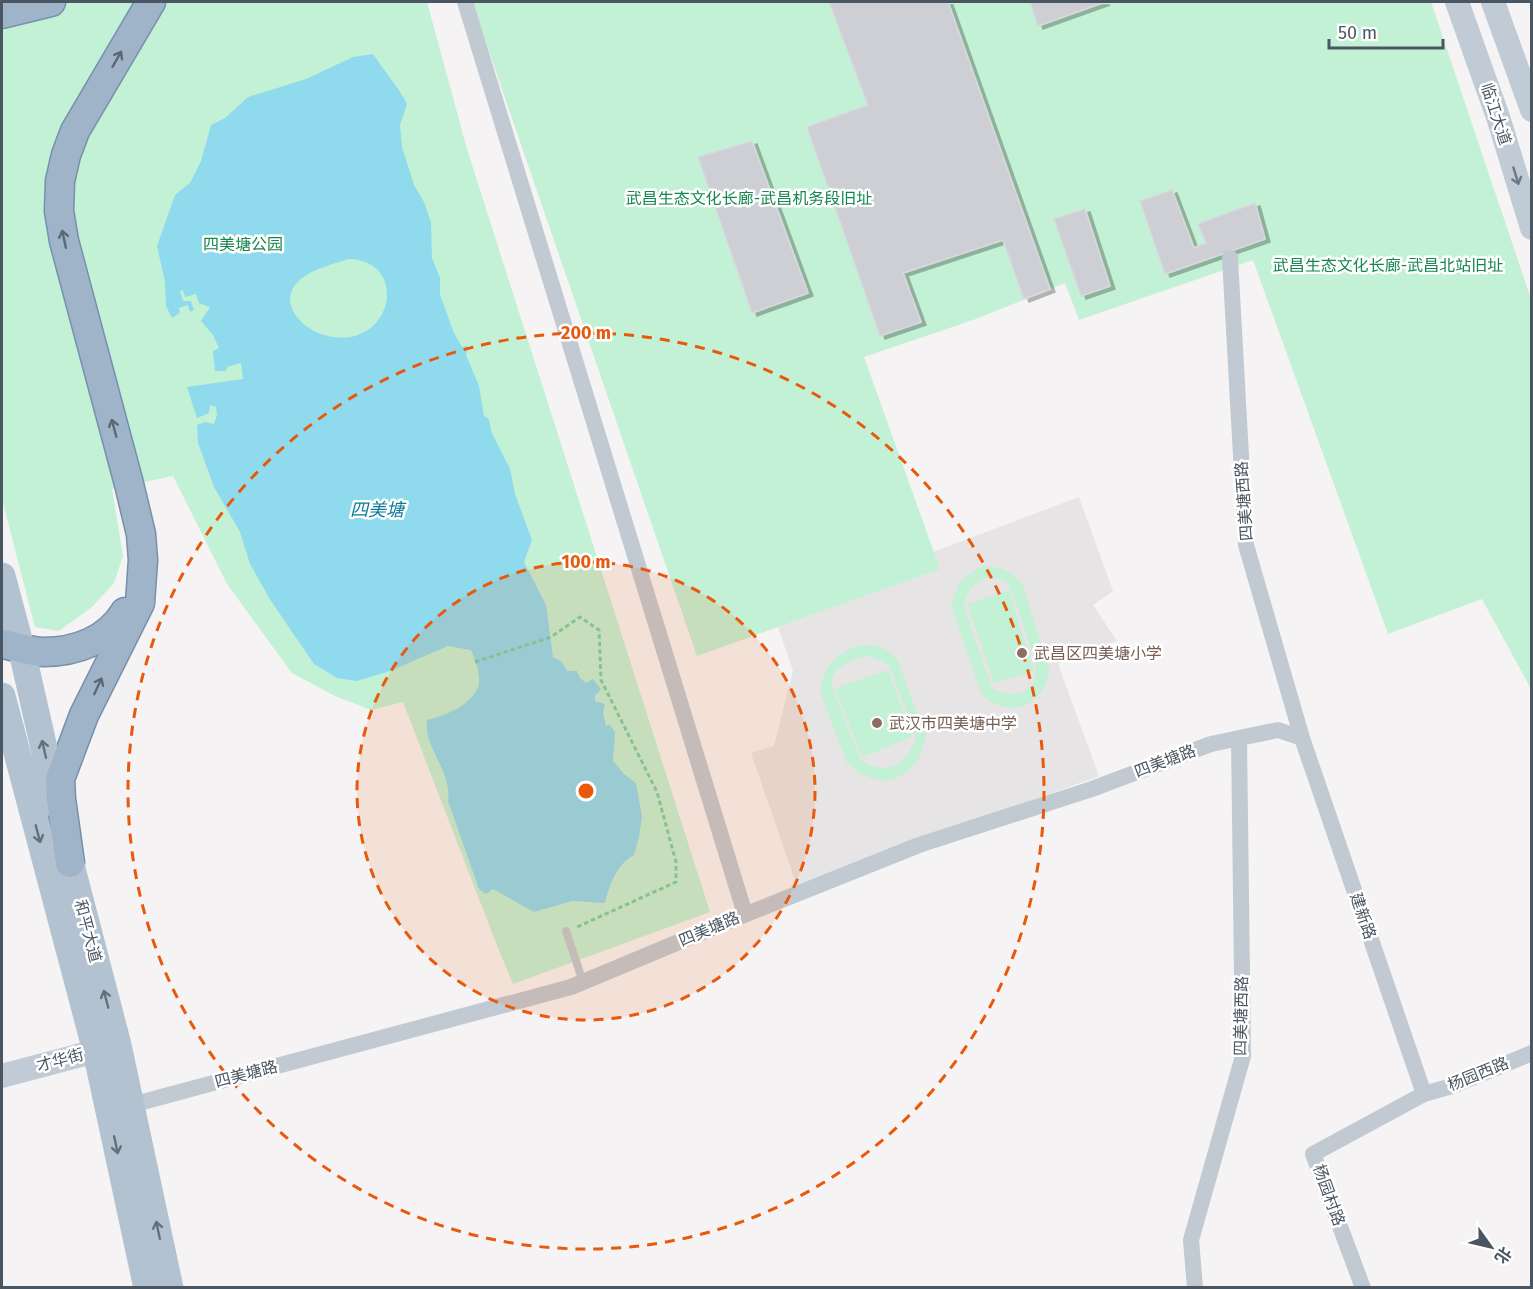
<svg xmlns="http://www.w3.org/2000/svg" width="1533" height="1289" font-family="'Fira Sans','Noto Sans SC',sans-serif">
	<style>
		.education { fill: #e6e4e5 }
		.green { fill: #c3f1d5; fill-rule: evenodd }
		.water { fill: #90daee; fill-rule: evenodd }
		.building { fill: #cdcfd5; stroke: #d7d9de; stroke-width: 1.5; filter: url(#shadow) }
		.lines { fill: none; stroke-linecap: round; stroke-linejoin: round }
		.trunk-casing { stroke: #7690ad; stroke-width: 31 }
		.path { stroke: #7ad0a6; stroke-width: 3; stroke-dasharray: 4.5 3; stroke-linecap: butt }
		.service { stroke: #c1cad2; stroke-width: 8 }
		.minor { stroke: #c1cad2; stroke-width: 16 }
		.secondary { stroke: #c1cbd6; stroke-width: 24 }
		.primary { stroke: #b3c2d1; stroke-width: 27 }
		.trunk { stroke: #9fb4c9; stroke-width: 28 }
		.oneway { stroke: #5b6976 }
		.oneway2 { stroke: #6e7984 }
		.oneway3 { stroke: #64717d }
		.ring { fill: none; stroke: #e8590c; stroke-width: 3; stroke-dasharray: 10 8 }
		.education-dot { fill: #8d6e63; stroke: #fff; stroke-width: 2 }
		.labels { text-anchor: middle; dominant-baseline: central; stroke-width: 5; stroke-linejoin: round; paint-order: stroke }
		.street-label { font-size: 16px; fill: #4a5661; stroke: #fff }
		.park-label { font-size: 16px; fill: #17864f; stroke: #fff }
		.education-label { font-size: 16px; fill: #785e54; stroke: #fff; text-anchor: start }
		.water-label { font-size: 18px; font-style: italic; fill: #0c7c9b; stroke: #fff }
		.centre { fill: #e8590c; stroke: #fff; stroke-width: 3 }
		.ring-label { font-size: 18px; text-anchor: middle; font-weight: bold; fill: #e8590c; stroke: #fff; stroke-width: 5; stroke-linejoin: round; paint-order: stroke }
	</style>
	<defs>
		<filter id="shadow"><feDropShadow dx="5" dy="3" stdDeviation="0" flood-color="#0004"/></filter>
	</defs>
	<rect width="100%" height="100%" fill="#f5f3f3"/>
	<!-- education -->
	<path class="education" d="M1079,497L1113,591L1093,605L1117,641L1058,664L1099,776L797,886L751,753L774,746L793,671L778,627L939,569L933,552Z"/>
	<!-- green -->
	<path class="green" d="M2,2H427L467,149L710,912L513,984L498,948L403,702L371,710L335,696L292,673L227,584L173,476L112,489L123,556L114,583L92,607L59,631L35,627L2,499Z
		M472,2H1431L1531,299V689L1482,599L1388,634L1253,260L1079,320L1065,283L976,319L864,357L940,569L697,656Z
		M983,566C1000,566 1012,571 1023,585C1029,606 1036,626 1042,647C1044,654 1049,663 1049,670C1048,687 1035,704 1019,707C1004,710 991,704 981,694L951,605L959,583L971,573ZM985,578C992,578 1001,577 1007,583C1012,589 1037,663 1036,671C1035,696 1009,699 992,688L964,607C966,592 972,585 985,578Z
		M1009,590L1034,671L994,683L967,604Z
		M873,645L887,650L897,659L926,736L919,758L913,766L901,776L887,781L873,779L859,773L847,763L820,692L824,674L830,664L837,657L855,646ZM869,656L889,665L916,738C905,766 889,775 861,761L832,686C832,683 832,679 833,676C839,664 858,657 869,656Z
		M888,670L912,737L862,757L835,688Z"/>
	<!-- water -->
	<path class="water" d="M373,54C384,71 398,86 407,104L400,125L402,147L414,185L424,202L431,222L432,258L440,278V295L454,333L462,347L468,346L466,355L479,386L484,416L489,419L491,431L510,469L515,494L532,540L524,562L546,605L553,657L562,662L567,671H577L580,678L586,683L593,679L601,689L595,696V701L605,704L603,713L606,726L610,725L615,732L613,761L624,774L636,783L642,817L639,837L634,855C617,864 609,885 605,903L572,901L534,912L493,889L486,894L479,889L448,801C452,770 423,747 427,720C444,716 471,706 478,687C482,676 475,660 471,650L448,646L390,671L357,681L337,678L314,664L271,601L250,564L240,532L214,487L198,443L197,425L205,422L214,424L217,415L216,407L210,405L209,413L197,418L187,387L243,379L241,363L227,367L226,371H215L213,351L219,348L213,335L201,321L210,307L199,303L196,294L185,297L183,290L180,291L183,301H191L194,310L190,312L188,305L179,308L180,313L172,318L166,306L165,282L157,246L175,195L190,183L201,161L211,125L225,118L248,97L306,79L353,57ZM349,259C412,261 392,354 324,335C299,328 275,299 302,278C316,268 333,264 349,259Z"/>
	<!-- building -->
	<path class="building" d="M829,2H948L1050,289L1024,299L1003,240L903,273L921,322L880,336L807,127L868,105Z
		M1030,2H1105L1038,26Z
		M752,141L808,293L752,313L698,157Z
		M1172,190L1194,248L1206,243L1198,224L1255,203L1265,239L1165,274L1140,201Z
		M1085,209L1110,286L1081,296L1054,219Z"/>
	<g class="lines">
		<!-- trunk casing -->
		<g class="trunk-casing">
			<path id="trunk" d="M2,14L51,2
				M2,644C15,646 30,652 44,652C76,652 108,640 125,612
				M70,863L61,799L60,779L84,715L140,603L143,560L141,534L129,484L64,241L59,211L60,181L66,155L75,131L151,2"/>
		</g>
		<!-- path -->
		<path class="path" d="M475,662L551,637L580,617L599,630L601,680L657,792L676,862V882L577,927"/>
		<!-- service -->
		<path class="service" d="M566,931L583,982"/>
		<!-- minor -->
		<path class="minor" d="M465,2L745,914
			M1230,258L1246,545L1302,738L1424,1094
			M124,1107L571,987L729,921L919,845L1092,789L1211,744L1278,730L1302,738
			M1195,1288L1191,1240L1243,1056L1239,738
			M1363,1288L1313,1154L1424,1094L1452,1086L1532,1053"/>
		<!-- secondary -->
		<path class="secondary" d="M1457,2L1498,117L1532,228
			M1493,2L1532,110
			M2,1076L115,1046"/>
		<!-- primary -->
		<path class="primary" d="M2,576L21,647L57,805
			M2,696L96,1051L147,1288
			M65,842L118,1045L170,1288"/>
		<!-- trunk -->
		<use href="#trunk" class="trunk"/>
	</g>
	<!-- one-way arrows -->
	<defs><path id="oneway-shaft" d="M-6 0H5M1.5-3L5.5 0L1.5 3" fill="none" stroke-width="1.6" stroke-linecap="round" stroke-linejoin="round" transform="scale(1.5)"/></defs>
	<g class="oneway">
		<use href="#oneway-shaft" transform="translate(117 59) rotate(-60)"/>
		<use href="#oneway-shaft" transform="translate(64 239) rotate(-102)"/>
		<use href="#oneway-shaft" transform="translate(114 428) rotate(-105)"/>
		<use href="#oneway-shaft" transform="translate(98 686) rotate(-65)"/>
	</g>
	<use class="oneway2" href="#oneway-shaft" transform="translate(1516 176) rotate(73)"/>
	<g class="oneway3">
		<use href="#oneway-shaft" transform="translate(44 749) rotate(-103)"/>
		<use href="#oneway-shaft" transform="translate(38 834) rotate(75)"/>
		<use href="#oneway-shaft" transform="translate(106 999) rotate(-105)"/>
		<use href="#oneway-shaft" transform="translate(116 1145) rotate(78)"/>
		<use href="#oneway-shaft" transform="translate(158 1230) rotate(-102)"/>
	</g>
	<!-- distance rings -->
	<circle cx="586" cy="791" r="229" fill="#e8590c" fill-opacity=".12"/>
	<g class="ring">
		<circle cx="586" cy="791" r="229"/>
		<circle cx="586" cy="791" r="458"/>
	</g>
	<!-- markers -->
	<g class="education-dot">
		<circle cx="1022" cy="653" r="6"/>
		<circle cx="877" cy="723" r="6"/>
	</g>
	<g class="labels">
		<!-- street labels -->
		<g class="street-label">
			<text transform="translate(1496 114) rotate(72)">临江大道</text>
			<text transform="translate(1244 501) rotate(-94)">四美塘西路</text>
			<text transform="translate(1165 761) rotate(-21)">四美塘路</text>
			<text transform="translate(1363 916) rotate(71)">建新路</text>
			<text transform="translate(709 929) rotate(-23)">四美塘路</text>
			<text transform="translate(88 931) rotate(75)">和平大道</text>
			<text transform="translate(1241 1016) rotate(-89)">四美塘西路</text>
			<text transform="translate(60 1060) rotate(-15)">才华街</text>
			<text transform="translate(246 1074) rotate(-15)">四美塘路</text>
			<text transform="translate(1478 1074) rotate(-22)">杨园西路</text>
			<text transform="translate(1329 1195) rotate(70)">杨园村路</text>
		</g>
		<!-- park labels -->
		<g class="park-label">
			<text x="749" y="198">武昌生态文化长廊-武昌机务段旧址</text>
			<text x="243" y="244">四美塘公园</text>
			<text x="1388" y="265">武昌生态文化长廊-武昌北站旧址</text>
		</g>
		<!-- education labels -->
		<g class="education-label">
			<text x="1034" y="653">武昌区四美塘小学</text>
			<text x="889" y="723">武汉市四美塘中学</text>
		</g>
		<!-- water labels -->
		<g class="water-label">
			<text x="377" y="510">四美塘</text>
		</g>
	</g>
	<circle cx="586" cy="791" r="9" class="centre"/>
	<g class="ring-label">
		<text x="586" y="339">200 m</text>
		<text x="586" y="568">100 m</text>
	</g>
	<!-- border -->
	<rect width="1533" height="1289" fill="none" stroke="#4a5661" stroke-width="6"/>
	<!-- north arrow -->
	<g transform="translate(1491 1247) rotate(124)" stroke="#ffffff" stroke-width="4.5" paint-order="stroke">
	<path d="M0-4.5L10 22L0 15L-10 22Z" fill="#4a5661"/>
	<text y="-9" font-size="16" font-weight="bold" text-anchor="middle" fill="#4a5661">北</text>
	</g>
	<!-- scale -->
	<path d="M1329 39v9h114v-9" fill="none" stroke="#4a5661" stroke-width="3"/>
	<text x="1338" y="39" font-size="18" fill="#4a5661" stroke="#ffffff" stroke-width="4.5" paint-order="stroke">50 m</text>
</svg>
